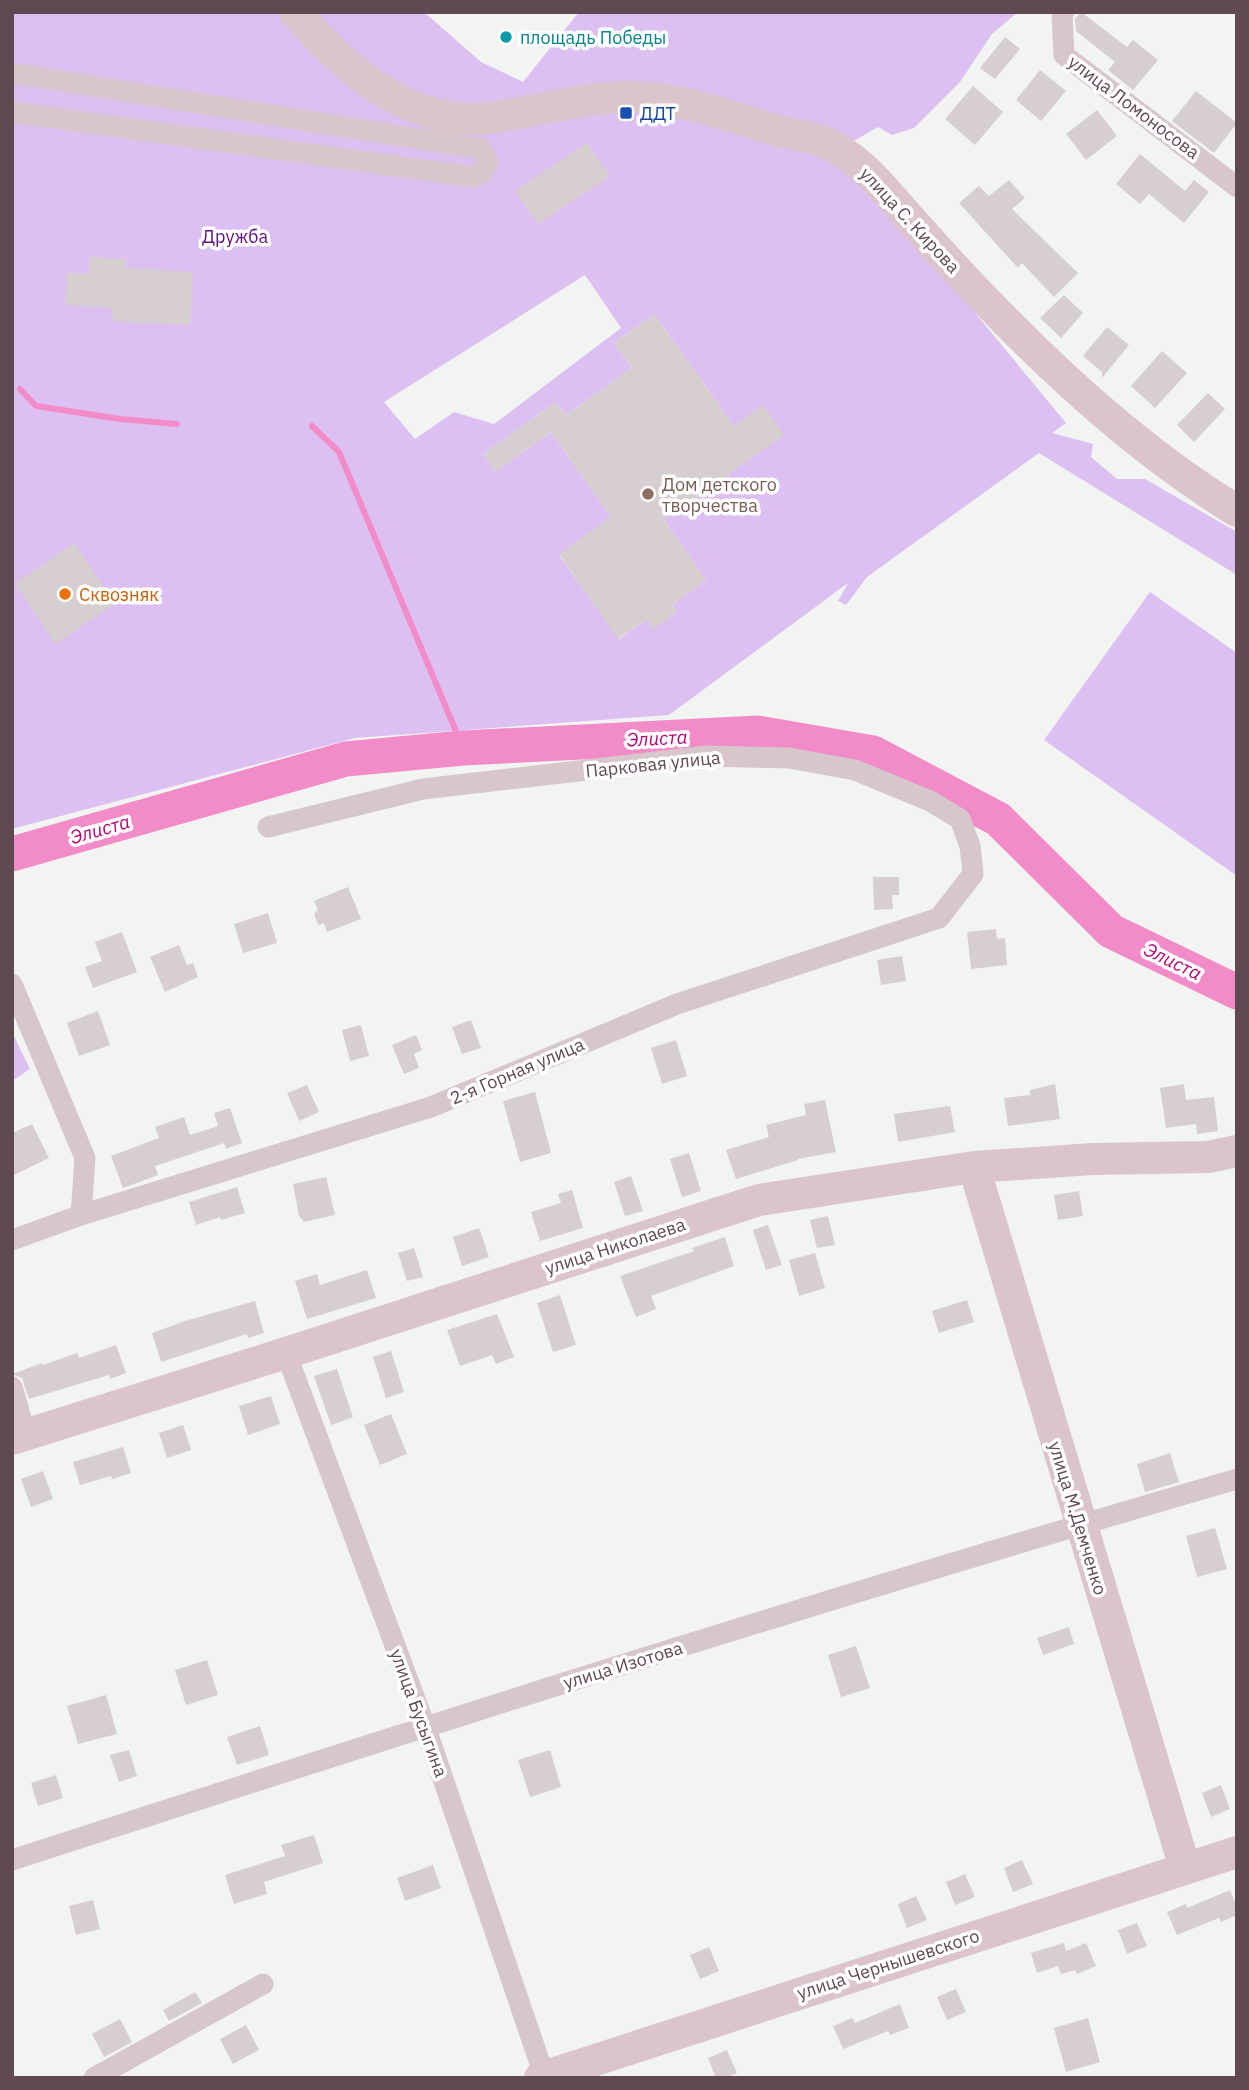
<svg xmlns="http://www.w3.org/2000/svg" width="1249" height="2090" font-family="'IBM Plex Sans',sans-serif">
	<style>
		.green { fill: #ddc0f2; fill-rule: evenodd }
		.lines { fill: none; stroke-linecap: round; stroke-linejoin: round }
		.stream { stroke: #f18cc9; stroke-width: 6 }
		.river { stroke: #f18cc9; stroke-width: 35 }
		.building { fill: #d7ced0 }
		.street { stroke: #d7c6cb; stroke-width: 21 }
		.secondary { stroke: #dbc4cb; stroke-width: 32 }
		.culture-dot { fill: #0f9aa8; stroke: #fff; stroke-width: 2.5 }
		.transit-dot { fill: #1a4fb4; stroke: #fff; stroke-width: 2.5 }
		.education-dot { fill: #8d6e63; stroke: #fff; stroke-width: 2.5 }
		.food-dot { fill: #e8710a; stroke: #fff; stroke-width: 2.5 }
		.labels { text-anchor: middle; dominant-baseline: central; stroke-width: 7; stroke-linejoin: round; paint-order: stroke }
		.culture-label { font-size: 18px; fill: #0d838f; stroke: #fff; text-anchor: start }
		.street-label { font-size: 18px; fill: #614951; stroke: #fff }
		.transit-label { font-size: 18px; fill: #164399; stroke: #fff; text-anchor: start }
		.park-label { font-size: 18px; fill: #631488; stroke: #fff }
		.education-label { font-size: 18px; fill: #785e54; stroke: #fff; text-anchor: start }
		.food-label { font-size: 18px; fill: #c56008; stroke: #fff; text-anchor: start }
		.water-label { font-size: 19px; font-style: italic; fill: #b60672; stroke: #fff }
	</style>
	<rect width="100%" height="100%" fill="#f2f4f2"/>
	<!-- green -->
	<path class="green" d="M12,12H424L481,62L523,82L579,12H1018L992,34L960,82L914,128L892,135L878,127L840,149L1066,423L1052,433L1093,444L1091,457L1117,479H1145L1237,532V575L1039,453L867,577L846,605L838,601L848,583L669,715L355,738L12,829ZM585,275L621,328L494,424L454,412L415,439L384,402ZM654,314L734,426L664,520L706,580L672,605L677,612L653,628L647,619L619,639L559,555L611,517L551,432L496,471L483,454L556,402L566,415L632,368L614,343Z
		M1150,592L1237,653V876L1044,740Z
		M12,1032L30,1069L12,1081Z"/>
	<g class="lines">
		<!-- stream -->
		<path class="stream" d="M20,389L36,406L120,419L177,424
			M312,426L339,452L463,748"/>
		<!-- river -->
		<path class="river" d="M12,854L346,759L463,748L758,733L873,753L998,819L1111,931L1237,992"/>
	</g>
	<!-- building -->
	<path class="building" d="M1081,12L1127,47L1133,40L1158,60L1133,90L1108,70L1115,62L1076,31L1075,19Z
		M1005,37L1020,49L995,79L980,68Z
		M1040,70L1066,91L1041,121L1016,100Z
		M973,86L1003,112L975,145L945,119Z
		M1196,91L1237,123L1214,153L1172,121Z
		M1097,110L1117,136L1086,160L1066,134Z
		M587,143L610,176L538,224L515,191Z
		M1140,154L1185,191L1194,180L1209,192L1184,223L1149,194L1140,204L1116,184Z
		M1009,180L1025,198L1012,209L1078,273L1054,297L1022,263L1018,268L959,203L979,186L989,196Z
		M90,257L126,259L125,268L193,272L190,325L112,321V308L65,305L67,273L89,274Z
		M1064,295L1083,313L1061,338L1040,318Z
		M654,314L734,426L763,405L784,435L664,520L706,580L672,605L677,612L653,629L647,619L618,639L559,554L611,517L551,432L496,471L483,454L556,402L566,415L632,368L614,343Z
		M1107,327L1129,345L1102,378V372L1083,356Z
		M1162,351L1187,373L1155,408L1131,386Z
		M1208,393L1225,409L1194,442L1177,425Z
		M74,543L115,603L56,644L15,584Z
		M873,877H899V895H892L893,909L874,910Z
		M348,887L361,919L327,932L324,923L318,925L314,914L318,910L314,901Z
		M268,913L277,943L243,953L234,924Z
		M996,929L997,939L1005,938L1007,965L971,969L967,932Z
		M122,932L137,972L93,988L85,967L102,961L95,942Z
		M179,945L187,965L193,963L198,977L165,992L150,957Z
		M902,956L906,981L881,985L877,960Z
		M98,1011L110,1045L79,1056L67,1023Z
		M471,1020L481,1048L462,1054L452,1027Z
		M361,1025L369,1056L350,1061L342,1030Z
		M416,1035L422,1050L414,1054L419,1068L404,1074L392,1045Z
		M676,1040L687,1076L662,1084L651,1048Z
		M1055,1084L1060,1119L1008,1126L1004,1098L1030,1095V1090Z
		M1184,1084L1186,1100L1214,1097L1218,1131L1197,1134L1196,1124L1166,1128L1160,1088Z
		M307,1085L319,1112L299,1121L287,1093Z
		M535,1092L551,1153L520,1162L503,1101Z
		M825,1100L836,1152L798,1159V1160L736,1179L726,1150L769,1137L766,1125L806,1115L804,1104Z
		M950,1106L955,1132L898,1142L894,1114Z
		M230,1108L242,1143L226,1149L224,1143L155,1166L158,1175L123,1188L111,1156L159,1138L155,1127L184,1117L190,1135L218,1126L214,1113Z
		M32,1124L49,1158L12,1176V1133Z
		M689,1153L701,1191L682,1197L670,1159Z
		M631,1176L643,1211L625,1216L614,1182Z
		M326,1177L335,1215L304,1222L299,1216L293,1184Z
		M237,1187L245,1213L221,1220L220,1217L196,1225L189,1202Z
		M572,1190L583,1228L540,1241L531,1212L561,1203L558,1194Z
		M1079,1191L1083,1216L1058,1220L1054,1195Z
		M828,1216L835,1245L817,1248L810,1220Z
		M768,1225L782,1265L766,1270L753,1230Z
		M479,1228L489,1257L462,1266L453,1237Z
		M725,1237L734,1266L651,1296L656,1309L636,1317L620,1276L694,1251L692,1248Z
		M414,1248L423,1277L407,1281L398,1253Z
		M815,1253L825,1288L799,1296L789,1260Z
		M367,1270L376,1298L307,1319L295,1281L317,1274L320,1285Z
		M560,1295L576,1345L553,1352L537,1303Z
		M967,1300L974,1322L939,1333L932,1311Z
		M255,1301L264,1333L248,1338L247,1334L161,1362L152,1333L185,1321Z
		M497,1314L514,1357L496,1364L492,1355L460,1366L447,1330Z
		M116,1345L126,1373L110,1379L109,1375L29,1399L22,1378L12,1374L42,1363L43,1365L77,1353L79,1358Z
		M391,1351L404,1392L386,1398L373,1357Z
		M337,1369L353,1417L331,1425L314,1376Z
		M271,1396L280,1424L248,1435L239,1406Z
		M391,1414L407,1454L380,1465L364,1425Z
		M183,1425L191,1450L167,1458L159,1433Z
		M123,1447L131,1473L112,1479L111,1476L80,1485L73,1462Z
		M1170,1453L1179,1482L1145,1492L1137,1464Z
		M43,1471L53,1499L31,1507L21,1479Z
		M1215,1528L1227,1569L1197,1577L1186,1536Z
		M1069,1627L1074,1644L1043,1655L1037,1638Z
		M856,1646L870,1688L841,1697L828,1655Z
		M207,1660L218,1695L186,1705L175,1670Z
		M106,1695L117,1734L78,1744L67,1706Z
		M260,1726L269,1755L237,1765L227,1737Z
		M129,1750L137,1776L119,1782L110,1755Z
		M550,1750L561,1787L530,1797L518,1760Z
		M56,1775L63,1798L38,1806L31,1783Z
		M1221,1785L1230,1809L1211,1817L1202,1793Z
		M314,1835L323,1863L264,1882L267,1894L234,1904L225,1875L285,1856L281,1845Z
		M1022,1860L1033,1884L1013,1892L1004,1868Z
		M433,1865L441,1888L405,1901L397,1878Z
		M965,1874L975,1897L955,1905L946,1882Z
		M1230,1890L1237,1907V1915L1221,1922L1219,1918L1177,1935L1167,1912L1186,1904L1187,1908Z
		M916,1896L927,1920L907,1928L898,1904Z
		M93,1900L100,1929L76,1935L69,1906Z
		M1137,1923L1147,1946L1127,1954L1118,1930Z
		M1064,1943L1066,1951L1086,1943L1096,1966L1077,1974L1075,1970L1061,1974L1058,1966L1037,1973L1031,1953Z
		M709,1947L719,1971L700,1979L690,1955Z
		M956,1989L966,2012L947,2020L937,1997Z
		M195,1992L202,2003L169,2021L163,2010Z
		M900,2004L909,2028L890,2035L888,2031L843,2049L833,2026L852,2018L855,2023Z
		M1088,2018L1100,2062L1066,2072L1054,2028Z
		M120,2019L132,2042L104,2057L92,2034Z
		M246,2025L259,2050L233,2064L220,2039Z
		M727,2050L737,2073L726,2078H716L708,2058Z"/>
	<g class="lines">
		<!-- street -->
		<path class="street" d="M1064,12L1062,14L1064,55L1237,187
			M12,73L481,149L488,162L481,174L473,177L12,112
			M12,984L85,1158L81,1215
			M12,1240L81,1215L431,1107L677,1004L939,918L973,874L970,846L960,819L930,801L855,770L789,758L707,756L423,789L268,827
			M286,1353L425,1726L544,2075
			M12,1387L26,1435
			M12,1860C419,1728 826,1598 1237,1479
			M94,2078L263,1984"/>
		<!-- secondary -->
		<path class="secondary" d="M295,12C345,70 415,131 497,117C542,110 585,97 631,97C681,98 728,115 775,130C789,134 804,135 819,140C859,155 884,190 912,221C937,249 962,277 989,304C1063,381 1145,455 1237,511
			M974,1167L1185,1868
			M12,1439L286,1353L759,1200L974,1167L1093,1159L1208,1157L1237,1151
			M540,2078L1237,1852"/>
	</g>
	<!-- markers -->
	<circle class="culture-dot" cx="506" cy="37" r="7"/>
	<rect class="transit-dot" x="619" y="106" width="14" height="14" rx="3.5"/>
	<circle class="education-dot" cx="648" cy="494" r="7"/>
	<circle class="food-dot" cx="65" cy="594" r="7"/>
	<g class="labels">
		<!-- culture labels -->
		<g class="culture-label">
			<text x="520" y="37">площадь Победы</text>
		</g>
		<!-- street labels -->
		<g class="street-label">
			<text transform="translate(1134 107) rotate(37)">улица Ломоносова</text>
			<text transform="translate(910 220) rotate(47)">улица С. Кирова</text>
			<text transform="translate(653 764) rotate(-6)">Парковая улица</text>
			<text transform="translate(517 1071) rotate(-23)">2-я Горная улица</text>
			<text transform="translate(615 1246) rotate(-18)">улица Николаева</text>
			<text transform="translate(1078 1518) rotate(73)">улица М.Демченко</text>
			<text transform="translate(623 1665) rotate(-17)">улица Изотова</text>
			<text transform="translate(419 1713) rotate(70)">улица Бусыгина</text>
			<text transform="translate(888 1964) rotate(-18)">улица Чернышевского</text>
		</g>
		<!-- transit labels -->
		<g class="transit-label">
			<text x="640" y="113">ДДТ</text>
		</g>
		<!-- park labels -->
		<g class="park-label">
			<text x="235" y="236">Дружба</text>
		</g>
		<!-- education labels -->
		<g class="education-label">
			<text x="662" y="484">Дом детского<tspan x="662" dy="21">творчества</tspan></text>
		</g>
		<!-- food labels -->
		<g class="food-label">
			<text x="79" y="594">Сквозняк</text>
		</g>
		<!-- water labels -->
		<g class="water-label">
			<text transform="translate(657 738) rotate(-3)">Элиста</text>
			<text transform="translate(100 829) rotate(-16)">Элиста</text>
			<text transform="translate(1173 961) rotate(26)">Элиста</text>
		</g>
	</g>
	<!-- border -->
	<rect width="1249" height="2090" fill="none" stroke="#614951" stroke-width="28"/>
</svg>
